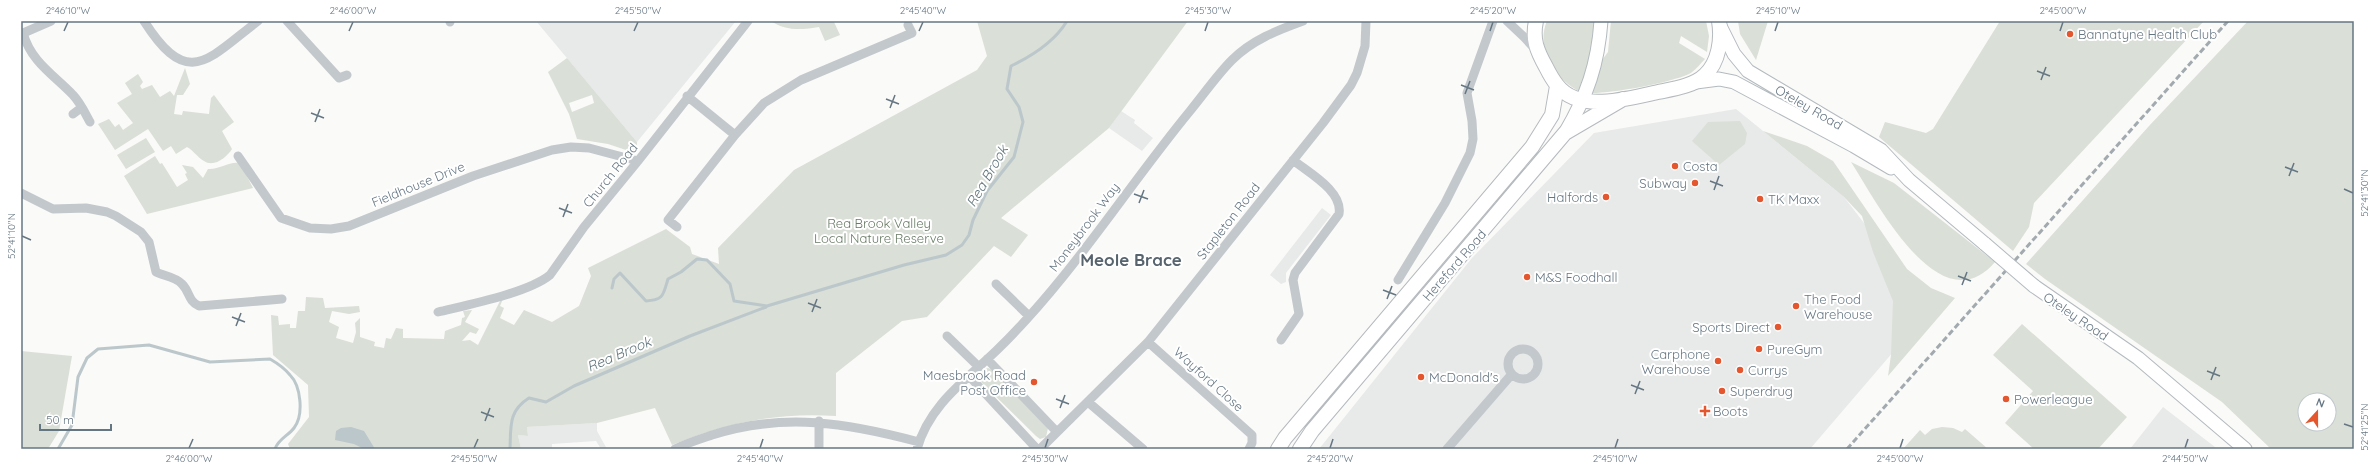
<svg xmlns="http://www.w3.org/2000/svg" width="2375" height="470" font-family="Quicksand,sans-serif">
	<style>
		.built { fill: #e8e9e9 }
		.green { fill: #dadfd7; fill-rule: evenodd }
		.water { fill: #bbc7cb }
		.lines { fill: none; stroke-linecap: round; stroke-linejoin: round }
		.stream { stroke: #bbc7cb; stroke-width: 3 }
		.secondary-casing { stroke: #b3babf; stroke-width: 15 }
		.primary-casing { stroke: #b5babe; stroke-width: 16 }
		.street { stroke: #c3c8cc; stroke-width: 9 }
		.secondary { stroke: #fff; stroke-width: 13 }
		.primary { stroke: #fff; stroke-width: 14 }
		.rail { stroke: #a2aab0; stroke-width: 3; stroke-dasharray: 6 3; stroke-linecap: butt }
		.secondary-bridge-casing { stroke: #b3babf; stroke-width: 15; stroke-linecap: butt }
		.secondary-bridge { stroke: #fff; stroke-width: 13 }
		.ticks { fill: none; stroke: #657683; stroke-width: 1.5 }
		.poi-dot { fill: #e4572e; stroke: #fff; stroke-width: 1.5 }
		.labels { text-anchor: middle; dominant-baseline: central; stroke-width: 4; stroke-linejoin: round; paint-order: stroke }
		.poi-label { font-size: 13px; fill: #657683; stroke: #fff; text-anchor: start }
		.street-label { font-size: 13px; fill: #657683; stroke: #fff }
		.park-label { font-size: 13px; fill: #687a64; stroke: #fff }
		.water-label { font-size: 14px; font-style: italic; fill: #60757c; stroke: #fff }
		.district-label { font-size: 17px; font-weight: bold; fill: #57646e; stroke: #fff }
		.neatline { fill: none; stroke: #657683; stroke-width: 1.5 }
		.ticks-label { font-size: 10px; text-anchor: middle; fill: #657683 }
	</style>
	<rect width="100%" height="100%" fill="#fafaf8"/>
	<!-- built -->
	<path class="built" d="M536,21H736L637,142Z
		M1736,109L1844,197L1930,309L1810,449H1319L1472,258L1594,133Z
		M1121,111L1135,120L1134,123L1153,138L1142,151L1109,128Z
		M1322,208L1331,215L1286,273V282L1281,284L1270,275Z
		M2163,407L2215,447L2217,449H2130Z
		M597,423V431L607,449H601L596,441L552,444V449H521L518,435L528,436L527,427Z"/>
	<!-- green -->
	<path class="green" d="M771,21H836L834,22L840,35L825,41L819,27C802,30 785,31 771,21Z
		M977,21H1188L1109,128L1001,218L1028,235L1011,257L994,246L927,317L902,321L836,373V416C777,412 726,423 672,445L655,408L597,423L527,427L528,436L518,435L521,449H290L288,444L309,417L308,385L273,355L271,315L278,316L279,325L290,324V328H296L298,311H305L306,297L323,298L325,308L359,306L360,312L349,314L332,311L329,322L339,327L336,338L353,343L356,332L355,323L360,318V337L375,342L374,346L384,348L386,338L391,339L396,328L403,329V338L444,339L445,331L461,325L462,318L465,317L463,311L472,310L465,322L479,329L476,334L470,332L462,341L470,340L478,345L501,299H503L500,306L504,308L500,318L514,325L524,310L552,322L579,306L591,276L588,268L666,229L690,247L692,254L719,264L718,248L794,170L977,70L987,56Z
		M1547,21H1594L1590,61L1580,92C1555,79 1535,49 1547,21Z
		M1611,21H1706L1709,36L1707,52L1681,36L1679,43L1705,59C1700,64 1695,71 1689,74C1669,83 1614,93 1592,93L1602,60L1608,52Z
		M1738,21H1768L1756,60L1740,34Z
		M2000,21H2204L2034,203L2029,227L2013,251L1879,137L1885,122L1926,133L1933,129Z
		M2248,21H2354V449H2271L2222,402L2045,279L2026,264L2149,126ZM2305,400H2329V424H2305Z
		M567,58L637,142V149L632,152L608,144L577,139L569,114L548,72ZM592,95L594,103L572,112L569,103Z
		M185,68L190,84L183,95H177L174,114L182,115L183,111L209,114L211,98L214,95L234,122L222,131L232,149C227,157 214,168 204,161C197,157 194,151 187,147L176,154L171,146L163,151L148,129L115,150L98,124L109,119L115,127L119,124L123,130L133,123L117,103L132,94L125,83L138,74L143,82L140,86L142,89L152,85L160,97L170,91L174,96Z
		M1740,121L1747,133L1745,144L1719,165L1692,141L1708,122Z
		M1763,131L1807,146L1833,161L1907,269L1931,288L1955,298L1888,376L1891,355L1893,301L1873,252L1862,216L1844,197Z
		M146,138L155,152L126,169L117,155Z
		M155,156L160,164L162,163L177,187L188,180L185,174L187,173L182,165L193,167L203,178L208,169C219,170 229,161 240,163L253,188L147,214L124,176Z
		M1851,162L1894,183L1995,262C1940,327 1875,199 1851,162Z
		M2022,324L2127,417L2098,449H2034L2005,423L2033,391L1993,355Z
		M21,351L72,356L59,431L48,449H21Z
		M988,368L993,370L1048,428L1046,437L1040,439L1036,436L981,382L980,374L984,369Z
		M1942,427L1953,428L1962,432L1965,429L1988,449H1903L1920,430L1925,435L1932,429Z"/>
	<!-- water -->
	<path class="water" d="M351,427L364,431L375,449H364L354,444L335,440L336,431L341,428Z"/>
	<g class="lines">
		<!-- stream -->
		<path class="stream" d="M612,288L614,279L620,273L646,301C664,300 663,295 668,279L681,272L697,259L707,260L730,284L734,301L767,306L904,265L946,255L962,245L969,235L973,220L987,191L1014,157L1023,122L1019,107L1007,89L1011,66C1032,56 1055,41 1067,21
			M58,449L72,425L78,377L87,358L98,349L149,345L210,362L270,359C277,363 285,369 290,375C301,386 304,415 294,428C288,436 278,439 275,449
			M510,449C511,427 508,411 529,398L546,402L574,386L690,336L766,307"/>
		<!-- secondary casing -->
		<g class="secondary-casing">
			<path id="secondary" d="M1720,26L1734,54L1748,71L1881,150L1909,180L1985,244
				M1696,82L1719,79L1734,82L1854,146L1891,168
				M1565,133C1587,96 1598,64 1601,21
				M2034,286L2138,358L2245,449"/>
		</g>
		<!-- primary casing -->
		<g class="primary-casing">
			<path id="primary" d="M1536,21C1532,39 1537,51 1546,67C1549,73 1552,79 1557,85C1579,114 1629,98 1658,92C1673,89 1694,86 1705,75C1719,62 1722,39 1719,21
				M1278,449L1285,438L1532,147L1552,115L1557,86
				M1300,449L1312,431L1565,133L1623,99"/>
		</g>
		<!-- street -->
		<path class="street" d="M144,21C188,90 207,60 258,21
			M287,21L339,78L347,75
			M450,21V22
			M1507,21L1524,37L1536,50
			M23,33C31,62 54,75 73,95C80,102 85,113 90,122
			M21,34L51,21
			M687,96L735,135
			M73,114L81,108
			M238,156L281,218L310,228L331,229L349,226L473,176L552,150L571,147L589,148L638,161
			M21,193L53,209L86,208L107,212L116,216L141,232L149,242L156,272C164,276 176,277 182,284C190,292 188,301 199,306L282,299
			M677,227L668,220L735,135L764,103L801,80L912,33L908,25
			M1398,280L1445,203L1470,153L1473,139L1472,121L1467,93L1493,21
			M996,284L1029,316
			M438,312C467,305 528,293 550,275L584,227L638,161L748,21
			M947,336L979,367
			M1281,340L1299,314L1293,280L1295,273L1339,214C1343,191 1309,173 1293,160
			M1148,342L1252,435V443L1249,449
			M1508 364a15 15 0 1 1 30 0a15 15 0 1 1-30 0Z
			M987,359L1057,432
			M969,376L1037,449
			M1088,402L1143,449
			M675,449C687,443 700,439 712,435C784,412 848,423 919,442
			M819,449V421
			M917,449C929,405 966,380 997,350C1071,278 1125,190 1190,111C1204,94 1217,75 1232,60C1252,40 1278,30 1303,21
			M1040,449L1148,342L1323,123L1351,85L1357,73L1365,46L1366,21
			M1447,449L1512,374"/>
		<!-- secondary -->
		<use href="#secondary" class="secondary"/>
		<!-- primary -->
		<use href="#primary" class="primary"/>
		<!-- rail -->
		<path class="rail" d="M1847,449L2228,21"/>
		<!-- secondary-bridge casing -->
		<g class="secondary-bridge-casing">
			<path id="secondary-bridge" d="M1985,244L2034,286"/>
		</g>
		<!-- secondary-bridge -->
		<use href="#secondary-bridge" class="secondary-bridge"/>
	</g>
	<!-- ticks -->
	<path class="ticks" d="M64,31L68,22M349,31L353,22M634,31L638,22M919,31L923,22M1205,31L1208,22M1490,31L1493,22M1775,31L1778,22M2060,31L2063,22M2037,71L2050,76M2041,80L2046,67M1461,85L1474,90M1465,94L1470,81M886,99L899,104M890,108L895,95M311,113L324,118M315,122L320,109M2285,167L2298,172M2289,176L2294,163M1710,181L1723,186M2344,189L2353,193M1714,190L1719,176M1134,194L1148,199M1139,203L1144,190M559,208L572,213M563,217L568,204M22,236L31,240M1958,276L1971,281M1962,285L1967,272M1383,290L1396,295M1387,299L1392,286M808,303L821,308M812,312L817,299M232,317L245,322M236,326L241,313M2207,371L2220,376M2211,380L2216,367M1631,385L1644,390M1635,394L1640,381M1056,399L1069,404M1060,408L1065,395M481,412L494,417M485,421L490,408M2344,424L2353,427M189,448L193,439M474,448L478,439M760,448L763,439M1045,448L1048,439M1330,448L1333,439M1615,448L1618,439M1900,448L1903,439M2185,448L2188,439"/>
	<!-- markers -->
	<g class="poi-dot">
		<circle cx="2070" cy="34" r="4"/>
		<circle cx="1675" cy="166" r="4"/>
		<circle cx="1695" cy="183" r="4"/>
		<circle cx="1606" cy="197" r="4"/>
		<circle cx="1760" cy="199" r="4"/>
		<circle cx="1527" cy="277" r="4"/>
		<circle cx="1796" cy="306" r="4"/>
		<circle cx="1778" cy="327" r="4"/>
		<circle cx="1759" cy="349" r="4"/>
		<circle cx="1718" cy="361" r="4"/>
		<circle cx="1740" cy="370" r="4"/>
		<circle cx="1421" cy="377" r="4"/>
		<circle cx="1034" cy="382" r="4"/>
		<circle cx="1722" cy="391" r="4"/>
		<circle cx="2006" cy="399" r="4"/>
		<path d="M1703 405h4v4h4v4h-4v4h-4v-4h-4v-4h4z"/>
	</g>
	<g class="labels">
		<!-- poi labels -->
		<g class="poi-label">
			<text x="2078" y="34">Bannatyne Health Club</text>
			<text x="1683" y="166">Costa</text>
			<text x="1687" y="183" text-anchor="end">Subway</text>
			<text x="1598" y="197" text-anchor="end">Halfords</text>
			<text x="1768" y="199">TK Maxx</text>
			<text x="1535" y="277">M&amp;S Foodhall</text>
			<text x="1804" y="299">The Food<tspan x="1804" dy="15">Warehouse</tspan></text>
			<text x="1770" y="327" text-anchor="end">Sports Direct</text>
			<text x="1767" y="349">PureGym</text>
			<text x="1710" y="354" text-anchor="end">Carphone<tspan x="1710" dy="15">Warehouse</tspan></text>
			<text x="1748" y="370">Currys</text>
			<text x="1026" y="375" text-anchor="end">Maesbrook Road<tspan x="1026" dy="15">Post Office</tspan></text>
			<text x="1429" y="377">McDonald's</text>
			<text x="1730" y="391">Superdrug</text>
			<text x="2014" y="399">Powerleague</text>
			<text x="1713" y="411">Boots</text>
		</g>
		<!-- street labels -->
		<g class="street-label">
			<text transform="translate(1809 107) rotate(30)">Oteley Road</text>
			<text transform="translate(610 175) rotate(-51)">Church Road</text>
			<text transform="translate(418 184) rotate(-22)">Fieldhouse Drive</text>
			<text transform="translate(1228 221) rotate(-52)">Stapleton Road</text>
			<text transform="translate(1084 227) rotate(-53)">Moneybrook Way</text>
			<text transform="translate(1454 265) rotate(-49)">Hereford Road</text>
			<text transform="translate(2076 316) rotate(34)">Oteley Road</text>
			<text transform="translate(1209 379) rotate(42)">Wayford Close</text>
		</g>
		<!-- park labels -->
		<g class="park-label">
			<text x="879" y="223">Rea Brook Valley<tspan x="879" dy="15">Local Nature Reserve</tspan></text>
		</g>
		<!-- water labels -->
		<g class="water-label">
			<text transform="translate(987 176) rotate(-60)">Rea Brook</text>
			<text transform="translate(619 354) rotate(-23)">Rea Brook</text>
		</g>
		<!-- district labels -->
		<g class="district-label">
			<text x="1131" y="259">Meole Brace</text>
		</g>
	</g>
	<!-- border -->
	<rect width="2375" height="470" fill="none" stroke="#ffffff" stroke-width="44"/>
	<!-- north arrow -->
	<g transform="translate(2317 412) rotate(21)"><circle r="19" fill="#ffffff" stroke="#c1c8cd"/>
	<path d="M0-3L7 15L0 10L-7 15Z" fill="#e4572e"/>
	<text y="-6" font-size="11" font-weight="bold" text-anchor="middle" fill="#657683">N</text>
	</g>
	<!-- scale -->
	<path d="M40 424v6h71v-6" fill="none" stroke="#657683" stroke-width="2"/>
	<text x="46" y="424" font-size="12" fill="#657683" stroke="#ffffff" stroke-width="3" paint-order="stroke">50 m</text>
	<rect x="22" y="22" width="2331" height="426" class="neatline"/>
	<g class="ticks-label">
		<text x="68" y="14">2°46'10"W</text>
		<text x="353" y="14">2°46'00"W</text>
		<text x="638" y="14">2°45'50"W</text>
		<text x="923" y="14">2°45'40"W</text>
		<text x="1208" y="14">2°45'30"W</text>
		<text x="1493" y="14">2°45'20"W</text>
		<text x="1778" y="14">2°45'10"W</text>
		<text x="2063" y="14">2°45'00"W</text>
		<text transform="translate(2364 193) rotate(-90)" y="4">52°41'30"N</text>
		<text transform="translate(11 236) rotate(-90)" y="4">52°41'10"N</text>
		<text transform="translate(2364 427) rotate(-90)" y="4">52°41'25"N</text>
		<text x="189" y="462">2°46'00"W</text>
		<text x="474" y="462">2°45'50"W</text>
		<text x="760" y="462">2°45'40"W</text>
		<text x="1045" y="462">2°45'30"W</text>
		<text x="1330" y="462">2°45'20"W</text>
		<text x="1615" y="462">2°45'10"W</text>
		<text x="1900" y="462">2°45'00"W</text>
		<text x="2185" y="462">2°44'50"W</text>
	</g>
</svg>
